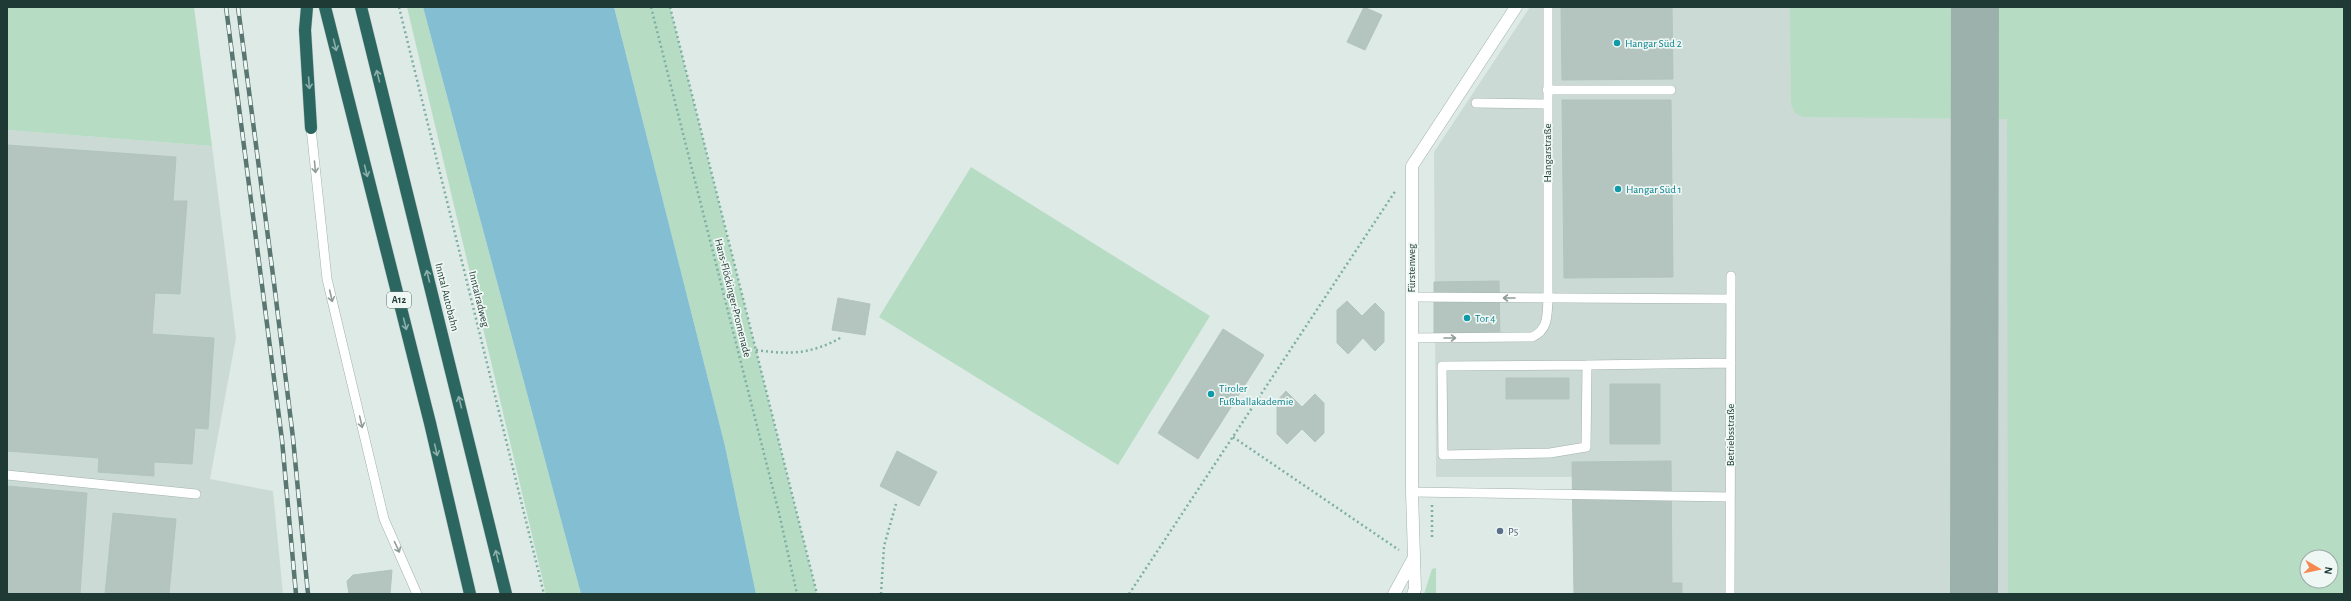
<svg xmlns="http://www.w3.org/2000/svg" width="2351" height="601" font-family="'Alegreya Sans',sans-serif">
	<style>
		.built { fill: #ccdad5; fill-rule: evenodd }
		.green { fill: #b6dcc4; fill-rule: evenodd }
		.water { fill: #84bed2 }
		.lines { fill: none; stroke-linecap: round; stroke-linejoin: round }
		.taxiway { stroke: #9cb0ac; stroke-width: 48 }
		.building { fill: #b4c5bf; stroke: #b1c4be }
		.service-casing { stroke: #a1b2ad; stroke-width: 10 }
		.minor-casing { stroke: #a1b2ad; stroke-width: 13 }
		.motorway-casing { stroke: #bcc4c2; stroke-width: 13 }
		.path { stroke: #7eafa4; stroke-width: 2.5; stroke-dasharray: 2 3; stroke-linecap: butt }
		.service { stroke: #fff; stroke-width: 9 }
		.minor { stroke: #fff; stroke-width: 12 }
		.motorway { stroke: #2b6760; stroke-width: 12 }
		.rail-casing { stroke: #597671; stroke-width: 4.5 }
		.rail { stroke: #eff7f4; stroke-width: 3; stroke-dasharray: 9; stroke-linecap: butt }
		.oneway { stroke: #8dafaa }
		.oneway2 { stroke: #8f9c9a }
		.culture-dot { fill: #0f9aa8; stroke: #eff7f4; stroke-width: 1.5 }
		.service-dot { fill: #5c6f8a; stroke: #eff7f4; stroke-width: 1.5 }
		.labels { text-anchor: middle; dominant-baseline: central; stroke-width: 3.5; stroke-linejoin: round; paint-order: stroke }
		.shield { fill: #eff7f4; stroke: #5d736e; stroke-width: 1 }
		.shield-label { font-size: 10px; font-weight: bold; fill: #1f3a35 }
		.culture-label { font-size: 11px; fill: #0d838f; stroke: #eff7f4; text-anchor: start }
		.street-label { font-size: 11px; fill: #1f3a35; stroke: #eff7f4 }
		.service-label { font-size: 11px; fill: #4e5e75; stroke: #eff7f4; text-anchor: start }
	</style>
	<rect width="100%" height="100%" fill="#deeae6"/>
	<!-- built -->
	<path class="built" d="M1530,7H2344V594H1574L1572,477H1436L1434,152ZM2307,557H2331V581H2307Z
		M7,130L212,146L236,338L210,479L273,491L283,594H7Z"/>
	<!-- green -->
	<path class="green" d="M7,7H194L212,146L7,130Z
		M407,7H423L581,594H546Z
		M614,7H670L817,594H756L725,446Z
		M1790,7H2344V594H2008L2007,119L1803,117L1795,113L1791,104ZM2307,557H2331V581H2307Z
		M971,167L1210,316L1118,465L879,317Z
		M1436,568V594H1424L1432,569Z"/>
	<!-- water -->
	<path class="water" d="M423,7H614L725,446L756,594H581Z"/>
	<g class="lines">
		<!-- taxiway -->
		<path class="taxiway" d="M1974,594L1975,7"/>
	</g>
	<!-- building -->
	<path class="building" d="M1364,7L1382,15L1365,50L1347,42Z
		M1561,7H1672L1673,79L1562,80Z
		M1562,100H1671L1673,277L1564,278Z
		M7,145L176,157L173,201H187L180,294L155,293L152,334L214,338L208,429L195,428L192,464L154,462V476L98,472L99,458L7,451Z
		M1499,281L1500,341L1434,338V282Z
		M838,298L870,304L865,335L832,330Z
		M1347,301L1362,316L1375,303L1384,312V342L1375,351L1363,338L1348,354L1337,343V310Z
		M1223,329L1264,355L1198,459L1158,433Z
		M1506,378H1569V399H1506Z
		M1610,384H1660V444H1610Z
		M1286,391L1302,407L1315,394L1324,403V433L1315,442L1302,429L1287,444L1277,434V401Z
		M897,451L937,472L919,506L880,486Z
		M1671,461L1672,583H1682V594H1574L1572,462Z
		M7,486L87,493L80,594H7Z
		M113,513L176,519L169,594H105Z
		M392,570L390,594H349L347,581L353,575Z"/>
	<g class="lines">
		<!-- service casing -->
		<g class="service-casing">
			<path id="service" d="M1547,90H1671
				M1476,103L1547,104
				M311,128L327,279L384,519L417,594
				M1411,297L1731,299
				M1411,338L1532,337C1549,330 1547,314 1548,298V7
				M1587,365L1442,366L1443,455L1550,453L1586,447L1587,365L1731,363
				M7,475L196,494
				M1412,492L1730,497
				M1730,594L1731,276"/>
		</g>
		<!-- minor casing -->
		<g class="minor-casing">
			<path id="minor" d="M1394,594L1413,559
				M1413,594L1415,589L1412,492V166L1516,7"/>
		</g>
		<!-- motorway casing -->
		<g class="motorway-casing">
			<path id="motorway" d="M307,7L305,30L311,128
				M325,7L430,423L470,594
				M361,7L506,594"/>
		</g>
		<!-- path -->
		<path class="path" d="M399,7L544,594
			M651,7L779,513L797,594
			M670,7L817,594
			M756,350C790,355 812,354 842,337
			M1233,437L1399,550
			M1432,505V539
			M881,594L884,546L896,504
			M1129,594L1396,190"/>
		<!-- service -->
		<use href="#service" class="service"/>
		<!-- minor -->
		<use href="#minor" class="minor"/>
		<!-- motorway -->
		<use href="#motorway" class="motorway"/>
		<!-- rail casing -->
		<g class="rail-casing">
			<path id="rail" d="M226,7L282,440L296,594
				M238,7L274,283L293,438L308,594"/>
		</g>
		<!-- rail -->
		<use href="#rail" class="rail"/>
	</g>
	<!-- one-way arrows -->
	<defs><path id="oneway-shaft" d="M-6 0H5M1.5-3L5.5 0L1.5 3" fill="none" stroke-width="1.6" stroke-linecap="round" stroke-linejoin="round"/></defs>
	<g class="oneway">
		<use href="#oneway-shaft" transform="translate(335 45) rotate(76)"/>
		<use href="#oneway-shaft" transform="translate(378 76) rotate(-104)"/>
		<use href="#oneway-shaft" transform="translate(309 83) rotate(86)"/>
		<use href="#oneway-shaft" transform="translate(366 171) rotate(76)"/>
		<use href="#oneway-shaft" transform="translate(428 276) rotate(-104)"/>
		<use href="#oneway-shaft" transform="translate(405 324) rotate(76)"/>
		<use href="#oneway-shaft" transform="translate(460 402) rotate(-104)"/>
		<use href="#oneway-shaft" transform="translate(436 450) rotate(77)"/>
		<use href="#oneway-shaft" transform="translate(497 556) rotate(-104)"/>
	</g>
	<g class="oneway2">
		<use href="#oneway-shaft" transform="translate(315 167) rotate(85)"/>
		<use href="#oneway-shaft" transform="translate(331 296) rotate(77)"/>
		<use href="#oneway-shaft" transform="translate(1509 298) rotate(-180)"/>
		<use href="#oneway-shaft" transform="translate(1450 338)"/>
		<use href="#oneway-shaft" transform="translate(361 422) rotate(77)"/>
		<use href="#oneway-shaft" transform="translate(397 547) rotate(65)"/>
	</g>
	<!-- markers -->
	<g class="culture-dot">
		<circle cx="1617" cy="43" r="4"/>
		<circle cx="1618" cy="189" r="4"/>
		<circle cx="1467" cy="318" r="4"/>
		<circle cx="1211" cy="394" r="4"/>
	</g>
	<circle class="service-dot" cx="1500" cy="531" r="4"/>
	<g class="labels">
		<!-- shield labels -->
		<rect class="shield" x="387" y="292" width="24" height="16" rx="3"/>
		<g class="shield-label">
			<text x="399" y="300">A12</text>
		</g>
		<!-- culture labels -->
		<g class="culture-label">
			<text x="1625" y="43">Hangar Süd 2</text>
			<text x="1626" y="189">Hangar Süd 1</text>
			<text x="1475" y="318">Tor 4</text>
			<text x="1219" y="388">Tiroler<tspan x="1219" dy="13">Fußballakademie</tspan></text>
		</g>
		<!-- street labels -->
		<g class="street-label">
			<text transform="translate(1547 153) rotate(-90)">Hangarstraße</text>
			<text transform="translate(1411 268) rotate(-90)">Fürstenweg</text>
			<text transform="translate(447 297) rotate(76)">Inntal Autobahn</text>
			<text transform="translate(733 298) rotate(76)">Hans-Flöckinger-Promenade</text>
			<text transform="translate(479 299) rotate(76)">Inntalradweg</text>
			<text transform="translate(1730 435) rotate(-90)">Betriebsstraße</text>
		</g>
		<!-- service labels -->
		<g class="service-label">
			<text x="1508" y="531">P5</text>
		</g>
	</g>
	<!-- border -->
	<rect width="2351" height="601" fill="none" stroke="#1f3a35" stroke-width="16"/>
	<!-- north arrow -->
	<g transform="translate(2319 569) rotate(99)"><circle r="19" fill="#eff7f4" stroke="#9caba8"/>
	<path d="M0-3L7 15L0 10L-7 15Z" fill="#f58951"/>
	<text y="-6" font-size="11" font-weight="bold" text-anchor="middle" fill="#1f3a35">N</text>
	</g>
</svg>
